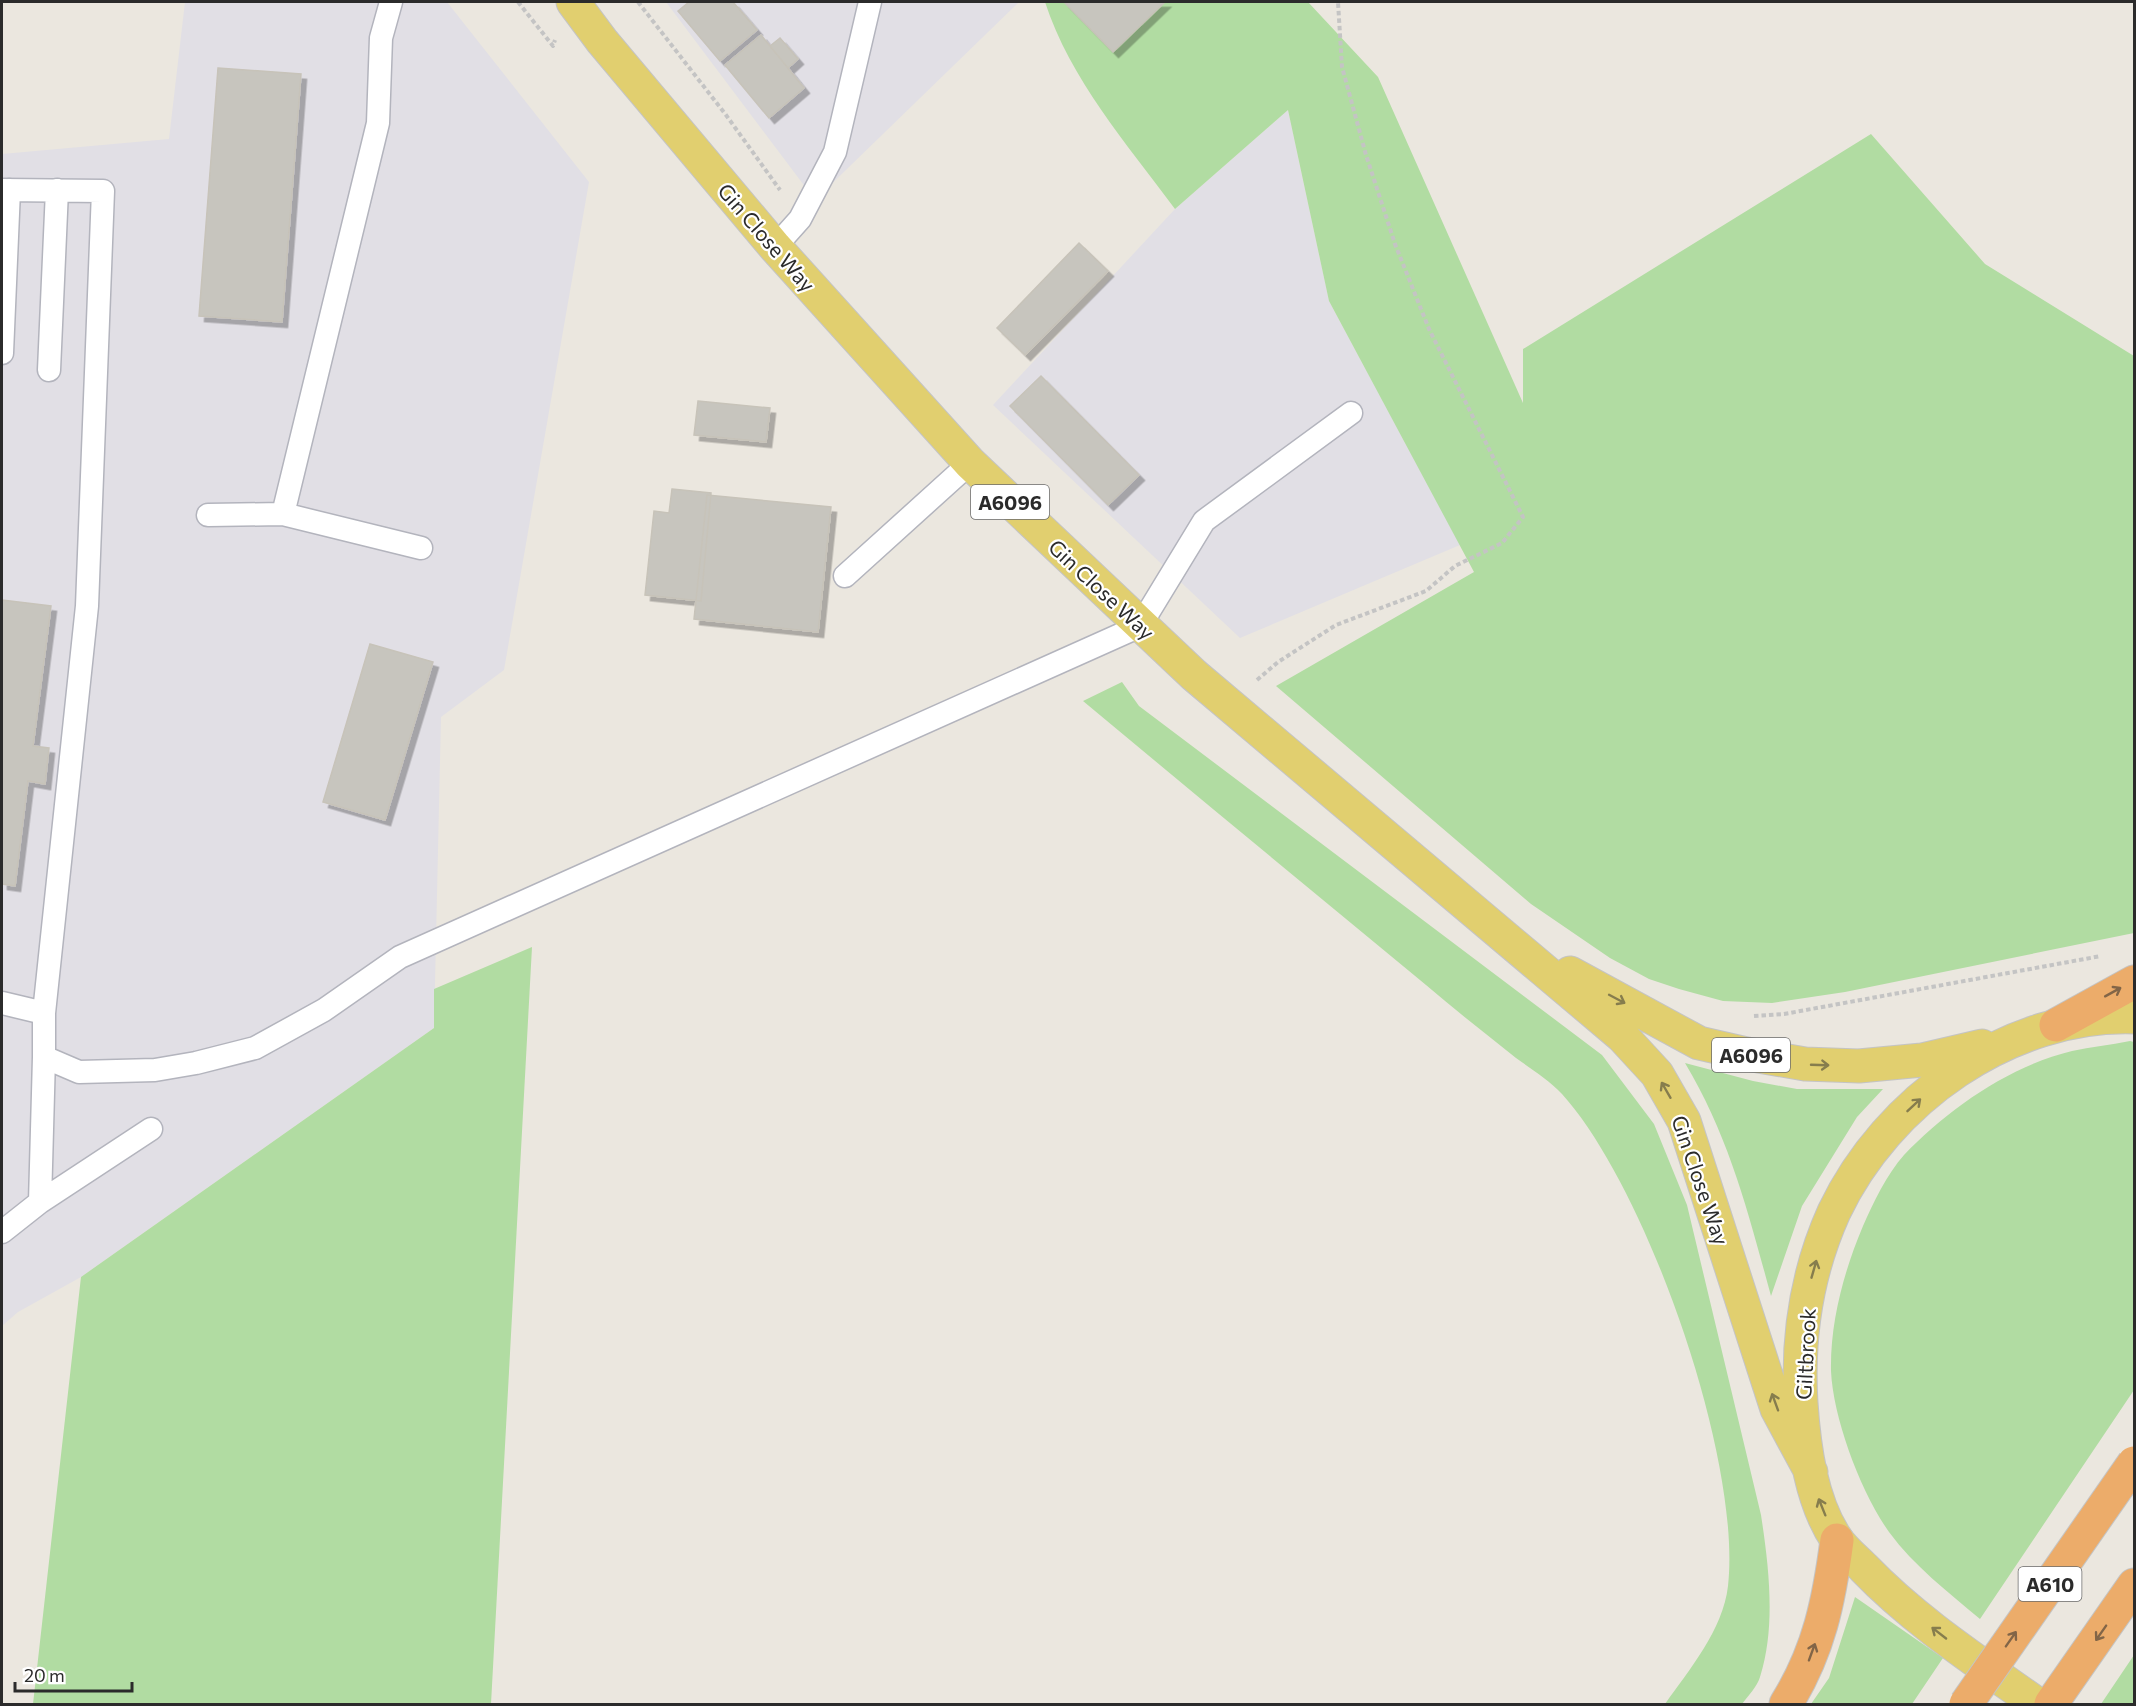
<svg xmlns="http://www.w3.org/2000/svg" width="2136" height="1706" font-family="Commissioner,sans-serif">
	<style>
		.industrial { fill: #e1dfe5 }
		.green { fill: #b1dca2 }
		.building { fill: #c7c5be; stroke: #c7c3b9; stroke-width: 1.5; filter: url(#shadow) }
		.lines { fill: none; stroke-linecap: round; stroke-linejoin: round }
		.lane-casing { stroke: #b3b4bd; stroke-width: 25 }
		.primary-casing { stroke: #c4c4c4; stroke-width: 35 }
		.highway-casing { stroke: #c4c4c4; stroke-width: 35 }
		.path { stroke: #c4c4c4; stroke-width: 4; stroke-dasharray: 4.5 3; stroke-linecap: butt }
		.lane { stroke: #fff; stroke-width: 22 }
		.primary { stroke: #e1cf6f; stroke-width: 33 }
		.highway { stroke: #ecac6a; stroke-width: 33 }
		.highway-bridge-casing { stroke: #c4c4c4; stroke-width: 35; stroke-linecap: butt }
		.highway-bridge { stroke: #ecac6a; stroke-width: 33 }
		.oneway { stroke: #826547 }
		.oneway2 { stroke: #867d4d }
		.labels { text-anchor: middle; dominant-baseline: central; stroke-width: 4.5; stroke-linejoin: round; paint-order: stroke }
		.shield { fill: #fff; stroke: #6b6b6b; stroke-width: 1.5 }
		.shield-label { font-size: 20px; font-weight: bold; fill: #2b2b2b }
		.street-label { font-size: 21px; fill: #2b2b2b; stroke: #fff }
	</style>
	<defs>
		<filter id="shadow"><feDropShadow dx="5.5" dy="5.5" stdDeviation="0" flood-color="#0004"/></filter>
	</defs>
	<rect width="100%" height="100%" fill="#ebe7df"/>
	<!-- industrial -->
	<path class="industrial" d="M185,2H447L589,182L504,670L441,717L434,1028L81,1277L18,1312L2,1326V154L169,139Z
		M666,2H1019L815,200Z
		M1288,110L1329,301L1460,545L1240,638L993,405L1175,209Z"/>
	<!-- green -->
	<path class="green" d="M1045,2H1308L1378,77L1523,403V349L1871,134L1985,264L2134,356V933L1845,992L1772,1003L1723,1001L1679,989L1649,979L1610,958L1531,904L1276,686L1474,572L1329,301L1288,110L1175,209C1127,144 1070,79 1045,2Z
		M1122,682L1139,706L1602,1055L1654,1124L1687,1205L1761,1515C1769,1567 1776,1627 1760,1677C1757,1687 1748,1696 1742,1704H1665C1689,1670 1723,1630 1728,1586C1742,1459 1647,1188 1562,1094C1549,1080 1531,1069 1516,1058C1486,1034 1455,1010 1426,985C1311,890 1197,796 1083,701Z
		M532,947L491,1704H33L81,1277L434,1028V989Z
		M2130,1041L2134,1042V1390L1980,1619C1948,1592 1914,1566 1889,1532C1861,1493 1833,1418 1831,1371C1830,1322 1844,1271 1863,1226C1873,1203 1887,1174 1904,1155C1947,1110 2009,1066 2072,1051C2091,1047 2110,1045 2130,1041Z
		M1685,1063L1753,1081L1797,1089H1883L1857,1117L1802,1206L1771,1296C1749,1215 1729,1136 1685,1063Z
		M1855,1597L1943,1658L1912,1704H1811L1829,1678Z
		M2134,1655V1704H2101Z"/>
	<!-- building -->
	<path class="building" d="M689,2H733L757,30L720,61L678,11Z
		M1064,2H1165L1113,52Z
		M761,35L804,88L769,118L725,65Z
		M780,38L798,59L788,68L770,46Z
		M218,68L301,74L282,322L199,316Z
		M1079,243L1108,271L1025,355L997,328Z
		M1041,376L1139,475L1108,505L1010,406Z
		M698,401L770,408L766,442L694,435Z
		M672,489L711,493L701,601L645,595L654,511L669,513Z
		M707,495L831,507L818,632L694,619Z
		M2,600L51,606L33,746L49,748L45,784L28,781L15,886L2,884Z
		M370,644L433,662L385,820L323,802Z"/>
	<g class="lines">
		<!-- lane casing -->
		<g class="lane-casing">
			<path id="lane" d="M391,2L381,38L378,123L283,514L421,548
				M2,190L103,191L87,606L44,1013V1057L79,1072L155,1070L196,1063L255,1048L324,1010L400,957L1140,626L1204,521L1351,413
				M775,247L800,219L835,152L870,2
				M2,353L9,190
				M49,370L57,190
				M208,515L283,514
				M845,576L970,463
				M2,1003L44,1013
				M40,1202L151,1129
				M2,1232L40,1202L44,1057"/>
		</g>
		<!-- primary casing -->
		<g class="primary-casing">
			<path id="primary" d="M573,2L602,41L775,247L970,463L1194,675L1622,1036L1657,1074L1684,1121L1777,1409L1811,1472
				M1570,973L1699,1043L1747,1054L1805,1064L1859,1066L1922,1060L1982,1046
				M2037,1704C1978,1662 1915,1621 1864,1568C1855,1559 1844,1550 1837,1540C1811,1502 1804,1447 1801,1403C1797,1338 1807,1272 1834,1212C1887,1100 2009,1013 2134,1017"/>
		</g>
		<!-- highway casing -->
		<g class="highway-casing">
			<path id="highway" d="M2056,1025L2134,982
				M1786,1704C1819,1651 1829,1601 1837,1540
				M2051,1704L2134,1585"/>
		</g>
		<!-- path -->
		<path class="path" d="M518,2L553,46L555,40
			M638,2L726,115L780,190
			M1257,680L1278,662L1336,625L1426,591L1455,566L1502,543L1523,517L1429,329L1395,244L1366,155L1342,67L1338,2
			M1754,1016L1784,1014L2101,956"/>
		<!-- lane -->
		<use href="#lane" class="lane"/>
		<!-- primary -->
		<use href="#primary" class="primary"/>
		<!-- highway -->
		<use href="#highway" class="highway"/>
		<!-- highway-bridge casing -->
		<g class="highway-bridge-casing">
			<path id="highway-bridge" d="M1966,1704L2134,1463"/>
		</g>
		<!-- highway-bridge -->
		<use href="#highway-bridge" class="highway-bridge"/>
	</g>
	<!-- one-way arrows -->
	<defs><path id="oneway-shaft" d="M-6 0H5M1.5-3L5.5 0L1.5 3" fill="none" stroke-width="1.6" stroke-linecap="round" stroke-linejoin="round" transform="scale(1.5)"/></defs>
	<g class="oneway">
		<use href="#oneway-shaft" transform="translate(2113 992) rotate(-29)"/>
		<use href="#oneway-shaft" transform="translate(2101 1633) rotate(125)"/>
		<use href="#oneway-shaft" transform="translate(2011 1639) rotate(-55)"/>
		<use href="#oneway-shaft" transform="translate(1812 1652) rotate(-70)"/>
	</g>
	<g class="oneway2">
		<use href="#oneway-shaft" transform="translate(1617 999) rotate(28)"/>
		<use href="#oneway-shaft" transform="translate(1820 1065) rotate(2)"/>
		<use href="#oneway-shaft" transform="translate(1666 1090) rotate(-120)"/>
		<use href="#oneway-shaft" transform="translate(1914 1105) rotate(-43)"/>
		<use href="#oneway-shaft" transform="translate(1814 1269) rotate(-74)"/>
		<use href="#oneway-shaft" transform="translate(1775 1402) rotate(-110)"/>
		<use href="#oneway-shaft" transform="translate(1822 1507) rotate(-112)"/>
		<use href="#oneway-shaft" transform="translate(1939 1633) rotate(-142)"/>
	</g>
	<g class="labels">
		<!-- shield labels -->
		<g class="shield">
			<rect x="971" y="485" width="78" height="34" rx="4.5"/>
			<rect x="1712" y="1038" width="78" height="34" rx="4.5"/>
			<rect x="2018.5" y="1567" width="63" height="34" rx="4.5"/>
		</g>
		<g class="shield-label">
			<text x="1010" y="502">A6096</text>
			<text x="1751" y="1055">A6096</text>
			<text x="2050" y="1584">A610</text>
		</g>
		<!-- street labels -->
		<g class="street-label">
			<text transform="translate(767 237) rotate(49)">Gin Close Way</text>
			<text transform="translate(1102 589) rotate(43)">Gin Close Way</text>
			<text transform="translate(1701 1180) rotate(71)">Gin Close Way</text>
			<text transform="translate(1805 1354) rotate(-87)">Giltbrook</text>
		</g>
	</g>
	<!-- border -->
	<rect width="2136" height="1706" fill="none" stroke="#2b2b2b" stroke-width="6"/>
	<!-- scale -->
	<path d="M15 1682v9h117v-9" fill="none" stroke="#2b2b2b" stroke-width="3"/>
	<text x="24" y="1682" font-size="18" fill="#2b2b2b" stroke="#ffffff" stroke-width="4.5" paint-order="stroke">20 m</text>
</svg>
